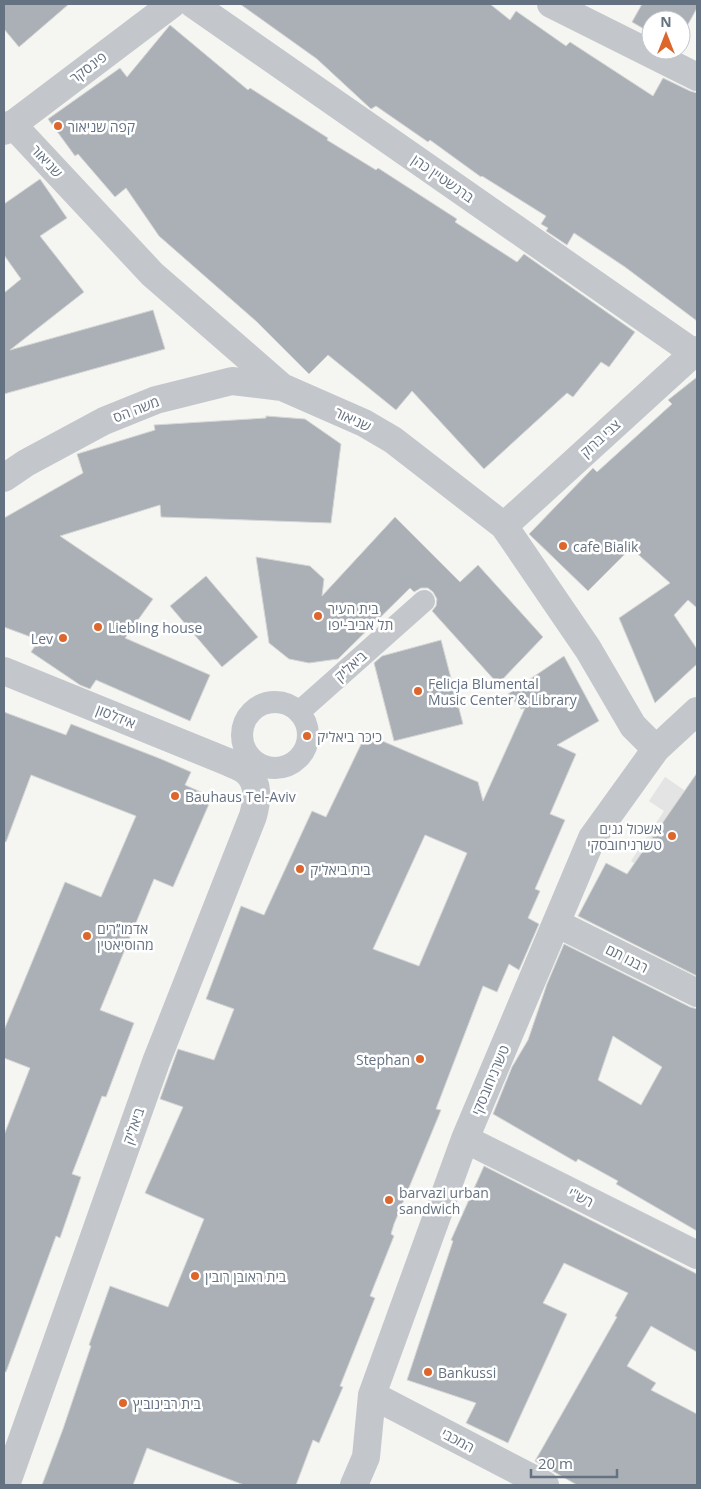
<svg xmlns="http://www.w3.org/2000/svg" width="701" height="1489" font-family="'Open Sans',Heebo,sans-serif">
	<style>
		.built { fill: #e3e4e3 }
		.building { fill: #aab0b6; stroke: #d6d7d5; fill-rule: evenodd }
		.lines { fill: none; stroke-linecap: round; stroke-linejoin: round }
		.pedestrian { stroke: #c3c6ca; stroke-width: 22 }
		.minor { stroke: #c3c6ca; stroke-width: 28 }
		.poi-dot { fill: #dc662c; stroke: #fff; stroke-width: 2 }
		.labels { text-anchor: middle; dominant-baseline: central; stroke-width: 5; stroke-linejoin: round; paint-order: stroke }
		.street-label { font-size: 14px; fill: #657282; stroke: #fff }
		.poi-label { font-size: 14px; fill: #657282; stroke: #fff; text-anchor: start }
	</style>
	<rect width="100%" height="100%" fill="#f5f5f2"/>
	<!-- built -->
	<path class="built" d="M665,777L697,799V905L631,861L664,811L649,801Z"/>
	<!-- building -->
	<path class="building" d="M4,4H69L19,47L4,29Z
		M240,4H490L510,20L516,11L566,46L570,42L653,96L663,78L690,91L697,93V321L625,267L574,233L567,245L546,231L548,228L541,224L546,216L482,176L481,177L430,140L428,142L376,106L371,109L317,59Z
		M642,4H697V8L681,37V20H651V33L632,22Z
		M170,25L248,90L250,88L328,138L327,140L376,170L378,168L457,219L455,222L517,262L524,254L635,332L609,367L601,362L573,397L567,393L484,469L412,391L396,410L328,355L309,374L257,322L159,236L126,188L115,197L78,154L75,156L48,119L120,68L127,77Z
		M40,179L67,218L40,236L84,292L10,350L153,310L165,349L4,394V293L21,279L4,255V204Z
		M697,377V608L688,600L674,615L697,649V664L655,703L619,618L670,583L631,548L588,591L529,534L593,468L597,472L672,404L668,400Z
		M266,416L305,419L341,444L331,523L161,517L160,505L60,536L153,599L125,638L210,675L190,721L96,680L90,689L80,685L31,652L39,640L4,627V518L83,473L77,454L155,430L154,425L266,418Z
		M395,517L460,582L478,565L543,637L498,684L432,611L436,606L437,599L433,592L428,588H421L414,592L410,588L338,659L309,663L289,659L269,643L256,557L310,566L324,579L322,596Z
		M206,576L258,637L222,667L170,606Z
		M441,640L463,724L394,741L374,663L382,656Z
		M564,656L599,721L557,745L576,754L550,814L565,820L535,889L540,891L528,918L539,924L519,970L509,964L497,992L483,986L436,1109L441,1110L394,1224L391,1234L394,1236L370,1296L375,1298L340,1386L343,1387L319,1443L313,1440L296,1485H244L147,1448L133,1485H42L63,1429L91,1346L89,1345L110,1286L168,1307L204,1219L145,1193L183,1107L160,1099L178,1049L214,1060L234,1009L206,999L241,906L264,915L312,811L326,817L366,734L478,782L483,801L525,708L521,709L508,694ZM425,835L467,853L419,966L373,949Z
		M4,712L66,735L71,724L161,759L191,772L185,785L212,797L173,887L154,879L100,1010L134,1023L106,1097L102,1096L72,1174L81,1177L60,1238L56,1236L6,1372H4V1135L30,1068L4,1058V1030L65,882L101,897L136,816L31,775L6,842L4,841Z
		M697,773V976L578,916L606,863L627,874Z
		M564,944L690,1007L697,1009V1231L616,1184L618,1181L578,1159L576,1162L493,1114L512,1067L528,1040L547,984ZM613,1036L662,1067L641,1105L598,1080Z
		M484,1166L697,1274V1352L651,1326L627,1366L656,1383L651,1390L697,1414V1485H577L535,1461L617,1317L615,1316L628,1293L564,1263L543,1303L567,1314L508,1443L466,1423L476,1403L407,1380L453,1241L451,1240Z"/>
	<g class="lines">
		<!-- pedestrian -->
		<path class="pedestrian" d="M242 735a33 33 0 1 1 66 0a33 33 0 1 1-66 0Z
			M299,712L424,601"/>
		<!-- minor -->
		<path class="minor" d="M193,4L694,353
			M551,4L697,77
			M12,124L152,274L282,387L364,423L393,440L504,526L588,649L633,726L656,749
			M4,131L172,4
			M4,478L26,463L104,421L156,400L232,381L282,387
			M504,526L697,350
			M4,671L228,762C234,765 241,767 246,771C260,783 257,801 253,816L156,1062L6,1485
			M556,923L697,993
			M465,1139L697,1255
			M372,1395L545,1485
			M354,1485L366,1457L372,1395L465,1139L592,838L656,749L697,711"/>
	</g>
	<!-- markers -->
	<g class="poi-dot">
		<circle cx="58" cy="126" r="5"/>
		<circle cx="563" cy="546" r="5"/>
		<circle cx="318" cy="616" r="5"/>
		<circle cx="98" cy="627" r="5"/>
		<circle cx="63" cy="638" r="5"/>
		<circle cx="418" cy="691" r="5"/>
		<circle cx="307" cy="736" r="5"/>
		<circle cx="175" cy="796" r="5"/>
		<circle cx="672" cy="836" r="5"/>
		<circle cx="300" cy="869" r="5"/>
		<circle cx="87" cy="936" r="5"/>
		<circle cx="420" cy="1059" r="5"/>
		<circle cx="389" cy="1200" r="5"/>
		<circle cx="195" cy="1276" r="5"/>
		<circle cx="428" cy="1372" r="5"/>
		<circle cx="123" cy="1403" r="5"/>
	</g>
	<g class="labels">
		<!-- street labels -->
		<g class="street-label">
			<text transform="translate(88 67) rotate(-37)">פינסקר</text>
			<text transform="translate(47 161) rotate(47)">שניאור</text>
			<text transform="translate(443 178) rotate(35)">ברנשטיין כהן</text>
			<text transform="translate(136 409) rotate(-21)">משה הס</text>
			<text transform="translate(353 419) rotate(25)">שניאור</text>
			<text transform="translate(600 438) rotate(-42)">צבי ברוק</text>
			<text transform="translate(350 666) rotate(-42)">ביאליק</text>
			<text transform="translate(116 716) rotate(22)">אידלסון</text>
			<text transform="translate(627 958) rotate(27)">רבנו תם</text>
			<text transform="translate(490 1080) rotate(-67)">טשרניחובסקי</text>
			<text transform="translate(133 1126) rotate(-71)">ביאליק</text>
			<text transform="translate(581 1197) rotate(27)">רש"י</text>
			<text transform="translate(458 1440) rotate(28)">המכבי</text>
		</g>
		<!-- poi labels -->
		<g class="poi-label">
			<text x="68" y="126">קפה שניאור</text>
			<text x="573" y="546">cafe Bialik</text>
			<text x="328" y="608">בית העיר<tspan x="328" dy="16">תל אביב-יפו</tspan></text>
			<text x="108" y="627">Liebling house</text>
			<text x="53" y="638" text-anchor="end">Lev</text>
			<text x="428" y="683">Felicja Blumental<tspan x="428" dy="16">Music Center &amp; Library</tspan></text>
			<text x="317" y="736">כיכר ביאליק</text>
			<text x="185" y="796">Bauhaus Tel-Aviv</text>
			<text x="662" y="828" text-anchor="end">אשכול גנים<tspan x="662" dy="16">טשרניחובסקי</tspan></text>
			<text x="310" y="869">בית ביאליק</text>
			<text x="97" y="928">אדמו״רים<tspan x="97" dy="16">מהוסיאטין</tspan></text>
			<text x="410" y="1059" text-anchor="end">Stephan</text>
			<text x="399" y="1192">barvazi urban<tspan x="399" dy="16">sandwich</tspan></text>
			<text x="205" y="1276">בית ראובן רובין</text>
			<text x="438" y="1372">Bankussi</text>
			<text x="133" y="1403">בית רבינוביץ</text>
		</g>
	</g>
	<!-- border -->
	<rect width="701" height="1489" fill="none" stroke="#657282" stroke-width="10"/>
	<!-- north arrow -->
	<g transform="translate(666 35)"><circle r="24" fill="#ffffff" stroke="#c1c7cd"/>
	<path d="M0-4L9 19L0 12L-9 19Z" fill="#dc662c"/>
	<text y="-8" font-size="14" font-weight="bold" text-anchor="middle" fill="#657282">N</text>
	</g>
	<!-- scale -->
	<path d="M531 1469v8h86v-8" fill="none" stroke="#657282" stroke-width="2.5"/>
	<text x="538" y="1469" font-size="15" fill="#657282" stroke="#ffffff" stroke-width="4" paint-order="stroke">20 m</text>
</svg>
